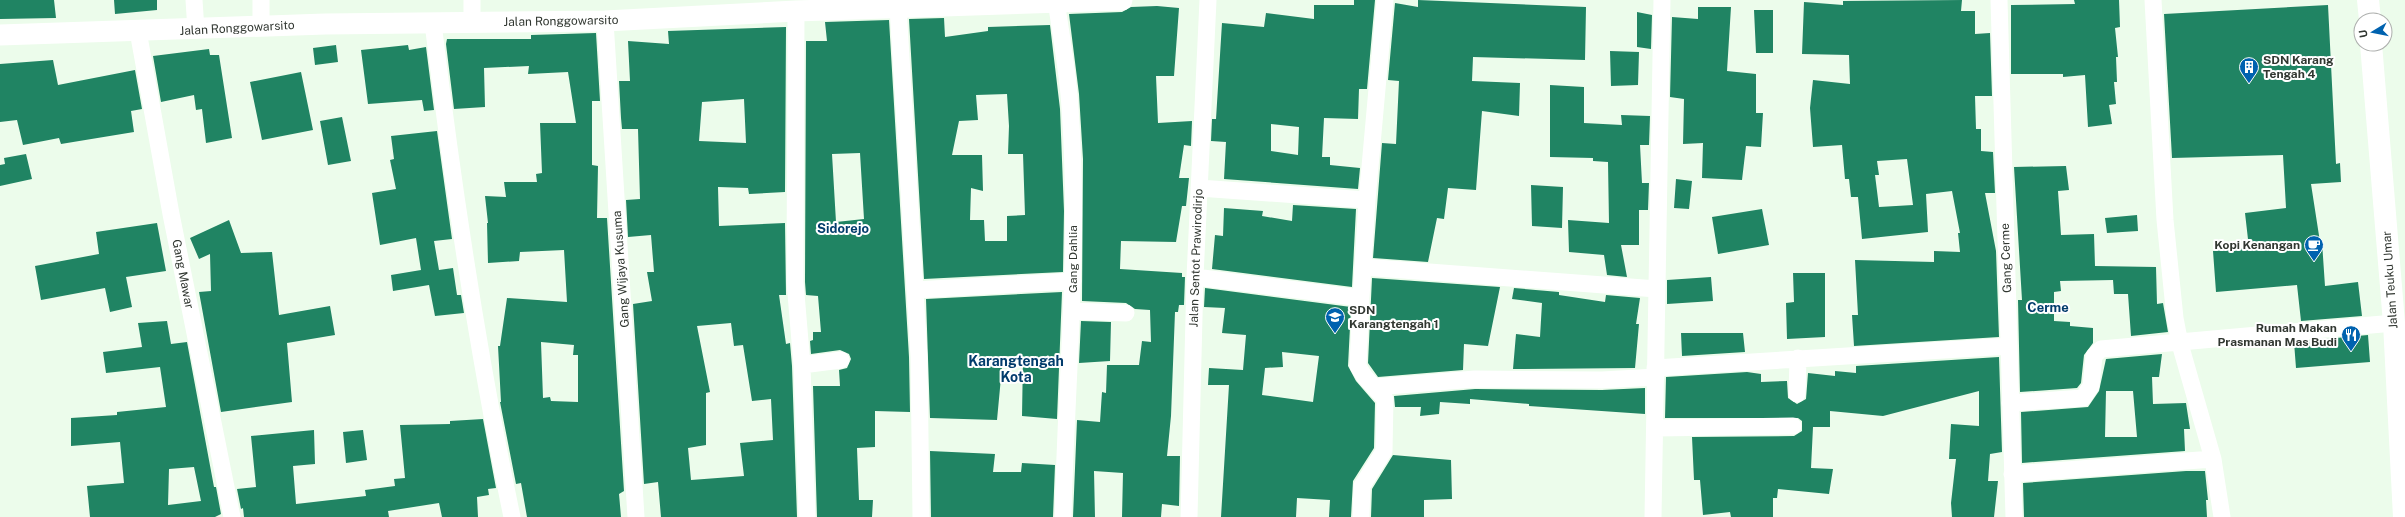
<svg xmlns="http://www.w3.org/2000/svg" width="2405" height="517" font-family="'Public Sans',sans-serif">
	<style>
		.building { fill: #208463; fill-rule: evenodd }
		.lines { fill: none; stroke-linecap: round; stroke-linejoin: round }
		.minor { stroke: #fff; stroke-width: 17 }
		.tertiary { stroke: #fff; stroke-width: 21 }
		.secondary { stroke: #fff; stroke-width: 22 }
		.labels { text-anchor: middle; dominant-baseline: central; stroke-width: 4; stroke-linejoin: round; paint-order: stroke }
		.street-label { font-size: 12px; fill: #313731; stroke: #fff }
		.poi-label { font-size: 12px; font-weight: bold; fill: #313731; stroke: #fff; text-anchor: start }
		.neighbourhood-label { font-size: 13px; font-weight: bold; fill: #023c6c; stroke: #fff }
		.quarter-label { font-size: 14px; font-weight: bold; fill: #023c6c; stroke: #fff }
	</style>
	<rect width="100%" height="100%" fill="#ecfceb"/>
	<!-- building -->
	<path class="building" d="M0,0H54L56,18L0,19Z
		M114,0H157V10L115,14Z
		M1354,0H1375L1367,89H1359L1358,119L1324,118L1322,157H1330V165L1360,168L1358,189L1224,179L1226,142L1211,141L1212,119H1216L1222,23L1264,27L1266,13L1314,19V5H1354ZM1271,124L1299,127L1298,155L1271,151Z
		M1418,0L1586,7L1585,60L1473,57L1472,81L1520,83L1519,116L1482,111L1476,190L1448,188L1444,219L1437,218L1428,262L1373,258L1382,143L1396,144L1399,81L1388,80L1395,3L1418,7Z
		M1962,0L1961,11H1975V34L1990,33L1992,96H1975L1976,129H1981V151L1993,152L1995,193H1985L1996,251L1999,337L1854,346L1852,315H1858L1855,260L1934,262V251L1960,252L1958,233H1960L1952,191L1926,194L1928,232L1862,239L1858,197H1851L1849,179H1845L1842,145L1813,147L1810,108L1813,80L1850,84L1849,55L1802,54L1804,2L1843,5V1ZM1907,159L1913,205L1879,207L1875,175H1879L1877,161Z
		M2074,0H2119L2120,27L2115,28L2118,57H2116L2117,82H2114L2116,104L2109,105L2112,124L2088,127L2085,75L2063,77V74H2011V5L2075,4Z
		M2328,5L2336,164L2340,163L2341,182L2311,184L2320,242H2322L2325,286L2358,282L2362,316L2301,321L2297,285L2216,292L2213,251L2249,248L2245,213L2286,208L2283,155L2172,158L2164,14Z
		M1157,6L1179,8L1174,76H1156L1158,123L1192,121L1191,146L1184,145L1179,178H1189L1186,206H1182L1176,242L1121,241L1120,269L1182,273V277H1185L1184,305H1179L1178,312H1175L1171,416L1167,456H1180L1179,506L1162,504L1161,517H1122L1123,473L1094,471L1095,517H1073L1077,420L1100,422L1102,392L1106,393L1107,365H1139L1142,341L1151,342L1150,310L1135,309L1126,303L1082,301L1083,159L1079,94L1069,14L1122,12L1131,7Z
		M1698,7H1731L1727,71L1756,74V113H1763L1761,147L1746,146L1742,180L1702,178L1703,143L1683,144L1684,99L1670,97L1672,17L1698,19Z
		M1754,10H1773V53H1756Z
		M1637,12L1652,15L1651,49L1637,47Z
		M944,18L945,37L988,31V27L1050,25L1060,109L1064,211L1063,272L924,279L909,19ZM1007,94L1009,126L1008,154H1023L1025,215L1007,216V241H985L984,220H970L971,188L983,191L982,155H952L959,121L978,120L976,95Z
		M889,20L909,357L910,412L875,411V447L857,448L859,500H873L872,517H817L813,386H840L839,370L847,368L851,359L849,354L840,350L811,354L810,341L813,340V332H821L818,296L806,295L805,282L806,41H827L825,22ZM860,153L864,219L836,222L832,154Z
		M786,27L785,192L749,194L748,188L718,187L719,226L785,223L786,295H779L786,344L790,343L792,366L797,517H661L658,482L644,484L633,304L652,301L647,272H654L651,235L628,237L626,200L640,199L638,129H622L621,118L619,81H630L628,41L669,44L668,31ZM744,99L746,143L699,141L702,102ZM731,323L734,346L743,345L752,401L771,399L773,440L740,443L744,476L691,480L688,448L706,445V393L710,392L697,326Z
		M596,33L600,101H592V165L598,166L597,218H607L624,491L619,494L621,517H527L521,483L516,484L500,402H501L498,346H500L507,298L567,302L564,250L520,252L519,261L488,263L487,223H488L485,196L506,197L504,182H537L536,174L542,173L540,123H576L568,72L528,74L529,66L484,68L485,107L454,109L446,44L447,39H531V35ZM541,342L574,345L573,355H578V402L551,401L550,397L543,398Z
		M336,45L338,62L315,65L313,48Z
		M408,45L409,50L426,47L434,110L424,111L422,100L368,104L361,50Z
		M209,49L210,55H219L232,138L206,143L202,109L196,110L194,95L161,102L153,56Z
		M1610,51L1639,52L1638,85L1611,86Z
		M53,60L58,85L135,70L142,109L131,111L134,132L61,144L59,138L23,145L17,120L0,122V64Z
		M301,72L313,130L262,140L250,82Z
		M1550,85L1584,87V123L1622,125L1621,115L1650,116L1649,145H1640L1642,183H1649L1648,210H1639V245H1621L1627,277L1607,275L1604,255L1569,252L1568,220L1609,223L1608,162L1593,161V158L1550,157Z
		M342,117L351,161L328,165L320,121Z
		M437,131L452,239L434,241L439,270L453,268L457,295H461L464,313L435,316L429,285L393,291L391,275L421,270L416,238L380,245L372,193L396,189L390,160L394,159L391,136Z
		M26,154L32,179L0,186V165L5,164L4,158Z
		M2066,166L2069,190L2058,191L2061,235L2094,234L2095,266L2156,267L2157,304L2163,303L2168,332L2131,336L2128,294H2114L2113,280L2060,281L2061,291L2054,292V321L2070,322V326L2093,328V343L2084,355L2081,383L2077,388L2020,392L2018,300H2022L2014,167Z
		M1676,179L1692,181L1689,209L1674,208Z
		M1531,185L1563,187L1562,228L1532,226Z
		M1293,205L1356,209L1352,287L1212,269L1215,235L1223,236L1224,208L1263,211L1262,216L1292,221Z
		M1762,209L1769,245L1718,254L1712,217Z
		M2137,215L2138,231L2107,233L2105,218Z
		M229,220L241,253L272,252L279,315L330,306L335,335L287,343L292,402L221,412L199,292L211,291L210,254L199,259L190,238Z
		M157,223L166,271L126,277L132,307L110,312L105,288L41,300L35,266L99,254L96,232Z
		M1793,273H1825V337L1787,339L1786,303L1794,302Z
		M1711,277L1713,301L1667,304V280Z
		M1372,278L1500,287L1488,346L1464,344L1463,370L1378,377L1368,363Z
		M1205,288L1351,307L1348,366L1356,381L1375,403L1374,448L1353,481L1351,517H1329L1330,500L1297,498L1296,517H1221L1229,385H1208L1209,368L1243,370L1246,335L1222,333L1225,308L1204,307ZM1282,352L1319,356L1313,402L1262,395L1265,368L1283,367Z
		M1514,288L1559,292V295L1605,302L1606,295L1640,298L1636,324H1639L1635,368L1513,369L1516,334L1540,337L1542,303L1512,299Z
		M1062,292L1057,419L1022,416L1023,357L1003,356L997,420L930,418L926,299Z
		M167,321L171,344L187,342L214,487H216L221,514L215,517H90L87,486L124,483L120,442L71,446V418L117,415V412L166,407L160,367L106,373L103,352L142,347L138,323ZM194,467L201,501L168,505L169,469Z
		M1081,321L1111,322L1110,361L1079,363Z
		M1681,333H1743L1745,352L1682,356Z
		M2368,335L2370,362L2296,368L2294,342Z
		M2162,354L2159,377H2152L2153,404L2186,403L2190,429H2184L2185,451L2022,463L2021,412L2088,407L2099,391L2106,359ZM2106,391H2133L2137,437H2105Z
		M1999,357L2002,452L1990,454L1988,481H1998L1994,517H1952L1951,503L1956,459H1949L1951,424L1979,426V391L1883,416L1830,411V427H1813L1811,468L1833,469L1829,494L1778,489L1777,498H1773V517H1731L1730,512L1703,515L1700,480H1694L1692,437L1794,436L1802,431V421L1798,418H1665L1666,377L1747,372L1761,374V382L1787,381L1788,398L1797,404L1806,399L1808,373L1835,376V371L1856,373V366Z
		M1645,388V414L1529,406V404L1470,399V404L1440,402L1439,414L1420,416L1421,407H1395L1394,396L1475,389L1602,390Z
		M483,419L496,488L488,489L489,495L477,497L478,517H442L439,503L388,511L389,517H244L243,508L241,509L237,489L256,487L251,436L314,430L315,464L293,466L296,504L366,496L365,490L395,486L394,479L405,478L400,425L450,424V421Z
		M363,430L367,460L346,463L343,432Z
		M930,451L995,454L993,472H1021L1022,463L1055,465L1053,517H931Z
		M1393,455L1451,460L1452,499L1424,500V517H1371L1372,489Z
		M2186,471H2205L2208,500H2206L2207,517H2024L2023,483Z"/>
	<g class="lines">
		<!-- minor -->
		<path class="minor" d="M194,0L196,30
			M472,0V22
			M1056,0C1061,36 1068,72 1070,108C1080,245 1066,381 1063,517
			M1999,0L2014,517
			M2153,0L2165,220L2175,318L2180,344L2213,459L2222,517
			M898,7L919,357L921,517
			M796,11L795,282L802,365L807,517
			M605,21L636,517
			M433,23C453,189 478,354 512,517
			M261,27V0
			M138,31L171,214L232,517
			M1199,188L1367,200
			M1363,267L1657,289
			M1195,277L1361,298L1367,200L1385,0
			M915,290L1073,281
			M1072,311L1126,313
			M802,365L841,360
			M1655,368L2009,346
			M1375,387L1475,379L1602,380L1656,377
			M1797,394L1798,358
			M2010,403L2083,398L2091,386L2094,356L2101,349L2394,323
			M1655,428L1793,426
			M2012,474L2213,459
			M1189,517L1195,277L1208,0
			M1361,517L1362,486L1384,451L1385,399L1364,376L1358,366L1361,298
			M1653,517L1662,0"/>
		<!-- tertiary -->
		<path class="tertiary" d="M0,35L325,24L605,21L796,11L1122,0"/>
		<!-- secondary -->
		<path class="secondary" d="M2368,0L2370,20
			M2371,44L2394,323L2404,517"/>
	</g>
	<!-- icons -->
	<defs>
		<g id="building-pin" transform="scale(1)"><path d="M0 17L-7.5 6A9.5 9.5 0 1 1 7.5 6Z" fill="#0062af" stroke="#fff"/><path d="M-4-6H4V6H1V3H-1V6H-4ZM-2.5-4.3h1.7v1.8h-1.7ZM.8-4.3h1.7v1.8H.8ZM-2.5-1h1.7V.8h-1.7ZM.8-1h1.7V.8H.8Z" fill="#fff"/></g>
		<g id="cafe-pin" transform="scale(1)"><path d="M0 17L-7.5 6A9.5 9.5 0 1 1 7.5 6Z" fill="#0062af" stroke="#fff"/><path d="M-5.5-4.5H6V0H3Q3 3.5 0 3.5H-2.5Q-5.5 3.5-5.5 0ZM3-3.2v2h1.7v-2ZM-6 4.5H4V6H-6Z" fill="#fff"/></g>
		<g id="school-pin" transform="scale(1)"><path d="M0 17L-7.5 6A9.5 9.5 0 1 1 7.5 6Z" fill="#0062af" stroke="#fff"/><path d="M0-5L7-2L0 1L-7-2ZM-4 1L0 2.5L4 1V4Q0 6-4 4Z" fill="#fff"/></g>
		<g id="restaurant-pin" transform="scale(1)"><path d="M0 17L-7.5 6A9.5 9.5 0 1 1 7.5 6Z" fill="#0062af" stroke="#fff"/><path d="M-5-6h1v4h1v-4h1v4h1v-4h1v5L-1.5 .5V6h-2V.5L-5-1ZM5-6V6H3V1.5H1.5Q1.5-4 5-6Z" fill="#fff"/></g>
	</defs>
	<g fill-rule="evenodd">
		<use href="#building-pin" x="2249" y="67"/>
		<use href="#cafe-pin" x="2314" y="245"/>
		<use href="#school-pin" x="1335" y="317"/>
		<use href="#restaurant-pin" x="2351" y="335"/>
	</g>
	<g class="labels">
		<!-- street labels -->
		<g class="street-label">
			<text transform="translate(561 21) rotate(-1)">Jalan Ronggowarsito</text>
			<text transform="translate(237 28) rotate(-3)">Jalan Ronggowarsito</text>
			<text transform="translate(1196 258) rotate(-88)">Jalan Sentot Prawirodirjo</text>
			<text transform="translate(2006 258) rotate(-92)">Gang Cerme</text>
			<text transform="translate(1073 259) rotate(-90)">Gang Dahlia</text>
			<text transform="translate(621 269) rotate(-94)">Gang Wijaya Kusuma</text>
			<text transform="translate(183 274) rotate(79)">Gang Mawar</text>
			<text transform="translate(2390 280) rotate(-94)">Jalan Teuku Umar</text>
		</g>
		<!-- poi labels -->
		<g class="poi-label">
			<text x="2263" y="60">SDN Karang<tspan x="2263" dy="14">Tengah 4</tspan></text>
			<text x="2300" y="245" text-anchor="end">Kopi Kenangan</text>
			<text x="1349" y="310">SDN<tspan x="1349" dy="14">Karangtengah 1</tspan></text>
			<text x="2337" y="328" text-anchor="end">Rumah Makan<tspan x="2337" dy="14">Prasmanan Mas Budi</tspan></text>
		</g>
		<!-- neighbourhood labels -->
		<g class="neighbourhood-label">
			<text x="843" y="228">Sidorejo</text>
			<text x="2048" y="307">Cerme</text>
		</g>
		<!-- quarter labels -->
		<g class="quarter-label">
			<text x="1016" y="361">Karangtengah<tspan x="1016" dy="16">Kota</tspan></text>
		</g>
	</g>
	<!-- north arrow -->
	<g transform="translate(2373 32) rotate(260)"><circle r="19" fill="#ffffff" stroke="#adafad"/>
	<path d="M0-3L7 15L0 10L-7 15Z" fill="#0062af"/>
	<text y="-6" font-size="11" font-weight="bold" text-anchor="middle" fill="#313731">U</text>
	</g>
</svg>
